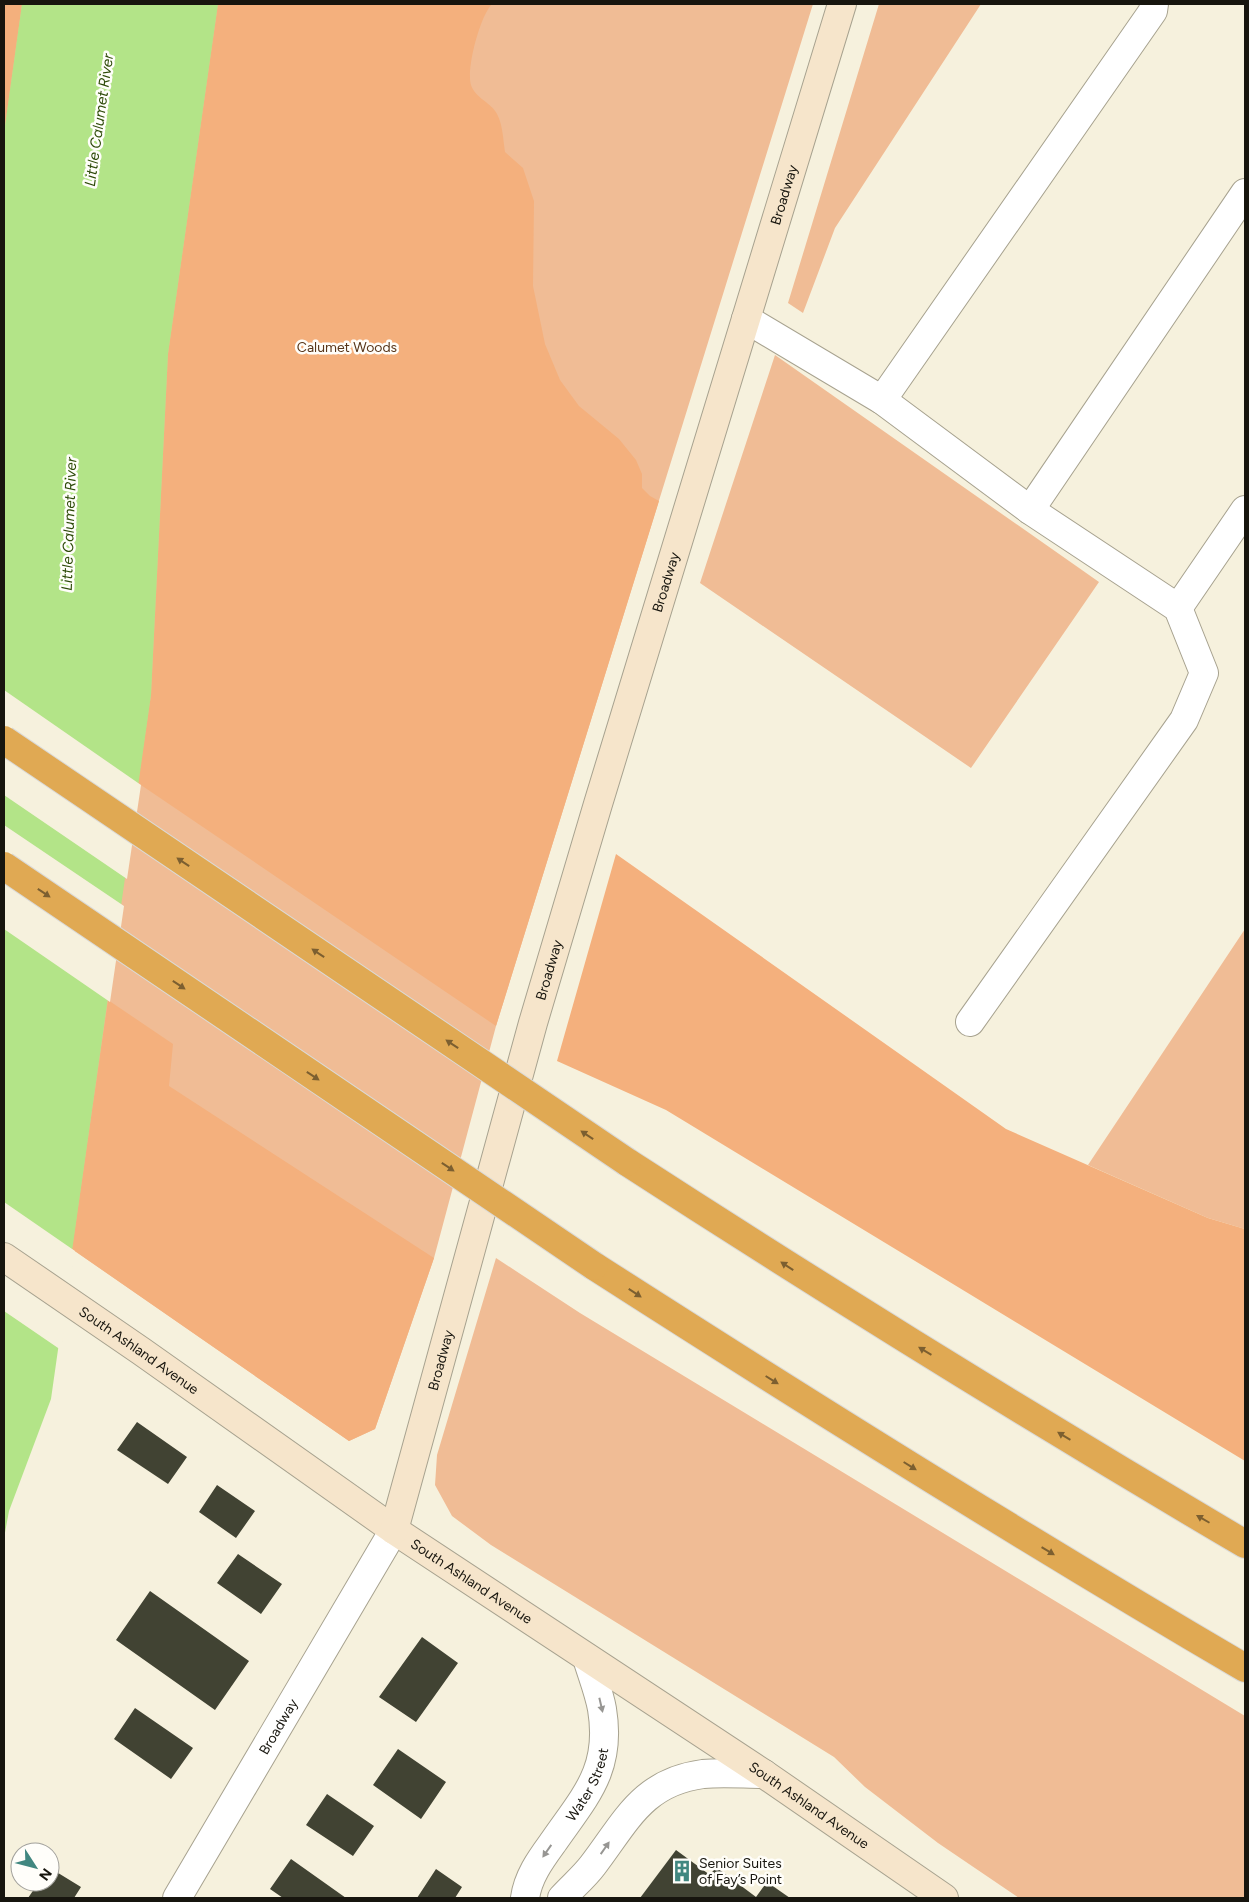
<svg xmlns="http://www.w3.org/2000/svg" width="1249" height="1902" font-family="Figtree,sans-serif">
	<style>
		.green { fill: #f0bc95 }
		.forest { fill: #f4b07d }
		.water { fill: #b3e488 }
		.pier { fill: #f6f1dd }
		.building { fill: #414333 }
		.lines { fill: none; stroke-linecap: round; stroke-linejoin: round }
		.street-casing { stroke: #a7a28f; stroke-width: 30 }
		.secondary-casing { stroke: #a7a28f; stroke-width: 30 }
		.highway-casing { stroke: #dadad8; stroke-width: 30 }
		.street { stroke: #fff; stroke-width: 28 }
		.secondary { stroke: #f6e5cb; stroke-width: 28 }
		.highway { stroke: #e0a953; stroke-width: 28 }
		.highway-bridge-casing { stroke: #dadad8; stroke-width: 30; stroke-linecap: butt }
		.highway-bridge { stroke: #e0a953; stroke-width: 28 }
		.oneway { fill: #7c5f30 }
		.oneway2 { fill: #979693 }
		.labels { text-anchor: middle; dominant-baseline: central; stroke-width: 5; stroke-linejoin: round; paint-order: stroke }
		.street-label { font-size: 14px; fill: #17150e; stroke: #fffefa }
		.park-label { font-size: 14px; fill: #58361a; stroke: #fffefa }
		.poi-label { font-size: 14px; fill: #17150e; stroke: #fffefa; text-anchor: start }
		.water-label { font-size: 15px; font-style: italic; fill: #2e4b09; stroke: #fffefa }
	</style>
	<rect width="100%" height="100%" fill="#f6f1dd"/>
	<!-- green -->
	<path class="green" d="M4,4H813L496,1026L434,1258L375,1429L349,1441L4,1202Z
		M879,4H981L835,228L803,313L788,303Z
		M775,355L1099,582L971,768L700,583Z
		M1245,929V1229L1208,1218L1088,1165Z
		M496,1258L580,1313L1245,1716V1898H1019L938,1843L865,1787L834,1757L491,1545L452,1516L435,1485L437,1455Z"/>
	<!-- forest -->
	<path class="forest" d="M4,4H22L4,133Z
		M218,4H492C480,16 466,69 471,85C475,98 492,103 497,114C503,125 503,140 505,152L523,168L534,201L533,286L545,344L560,380L579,406L619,439L636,460L642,474V488L650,496L659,501L496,1026L138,783L151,695L168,354Z
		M616,854L1006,1129L1208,1218L1245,1229V1461L666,1110L557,1061Z
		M108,1000L173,1044L169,1086L434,1258L375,1429L349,1441L72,1249Z"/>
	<!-- water -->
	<path class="water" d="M22,4H218L168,354L151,695L51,1399L9,1511L4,1538V133Z"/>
	<!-- pier -->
	<path class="pier" d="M4,690L141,785L127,879L4,795Z
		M4,825L124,906L110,1002L4,929Z
		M4,1202L75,1251L61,1350L4,1311Z"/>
	<!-- building -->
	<path class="building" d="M137,1422L187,1457L168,1484L117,1450Z
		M217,1485L255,1511L236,1538L199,1512Z
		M238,1554L282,1584L261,1614L217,1583Z
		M150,1591L249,1661L215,1710L116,1640Z
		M422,1637L458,1663L416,1722L379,1697Z
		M135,1708L193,1748L171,1779L114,1739Z
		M398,1749L446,1782L421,1819L373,1785Z
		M327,1794L374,1826L353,1856L306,1825Z
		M676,1850L710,1875L716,1867L756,1897L767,1882L790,1898H640Z
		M291,1859L346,1898H283L270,1889Z
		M50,1868L81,1887L74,1898H28L39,1882H50Z
		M436,1869L462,1887L455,1898H417Z"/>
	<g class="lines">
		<!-- street casing -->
		<g class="street-casing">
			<g id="street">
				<path d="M746,319L882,400L1030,510L1178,608L1204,673L1184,720L970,1022"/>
				<path d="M882,400L1153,11L1154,4"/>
				<path d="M1030,510L1245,193"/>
				<path d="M1178,608L1245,510"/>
				<path id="s1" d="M177,1898L394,1530"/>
				<path id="s2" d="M525,1898C528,1876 541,1859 554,1841C586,1795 612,1769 602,1709C599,1692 592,1675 587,1658"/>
				<path d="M562,1898C572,1887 584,1877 593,1865C626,1822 642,1782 703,1774C723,1772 744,1774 764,1774"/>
			</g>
		</g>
		<!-- secondary casing -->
		<g class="secondary-casing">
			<g id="secondary">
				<path id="s3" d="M4,1257L141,1351L394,1530L764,1774L944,1898"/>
				<path id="s4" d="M394,1530L533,1023L598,804L842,4"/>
			</g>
		</g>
		<!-- highway casing -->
		<g class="highway-casing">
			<path id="highway" d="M627,1162C831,1294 1036,1421 1245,1544
				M594,1266C809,1404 1025,1539 1245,1668"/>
		</g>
		<!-- street -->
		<use href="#street" class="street"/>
		<!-- secondary -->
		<use href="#secondary" class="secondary"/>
		<!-- highway -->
		<use href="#highway" class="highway"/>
		<!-- highway-bridge casing -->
		<g class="highway-bridge-casing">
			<path id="highway-bridge" d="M4,740L627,1162
				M4,866L594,1266"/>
		</g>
		<!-- highway-bridge -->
		<use href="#highway-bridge" class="highway-bridge"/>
	</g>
	<!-- one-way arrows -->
	<defs><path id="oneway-solid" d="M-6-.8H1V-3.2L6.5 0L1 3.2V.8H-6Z" transform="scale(1.25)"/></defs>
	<g class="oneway">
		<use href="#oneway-solid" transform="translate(183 862) rotate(-146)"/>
		<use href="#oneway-solid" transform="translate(44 893) rotate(34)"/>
		<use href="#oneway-solid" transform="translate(318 953) rotate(-146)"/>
		<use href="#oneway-solid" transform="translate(179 985) rotate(34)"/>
		<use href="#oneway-solid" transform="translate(452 1044) rotate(-146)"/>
		<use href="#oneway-solid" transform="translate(313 1076) rotate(34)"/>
		<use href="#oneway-solid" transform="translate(587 1135) rotate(-146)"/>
		<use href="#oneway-solid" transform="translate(448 1167) rotate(34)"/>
		<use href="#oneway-solid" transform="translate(787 1266) rotate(-147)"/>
		<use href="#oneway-solid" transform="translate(635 1293) rotate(33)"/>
		<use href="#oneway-solid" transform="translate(925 1351) rotate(-149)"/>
		<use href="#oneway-solid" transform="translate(772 1380) rotate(32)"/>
		<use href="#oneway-solid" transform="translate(1064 1436) rotate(-149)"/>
		<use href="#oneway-solid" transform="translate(910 1466) rotate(32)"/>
		<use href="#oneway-solid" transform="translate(1203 1519) rotate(-150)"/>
		<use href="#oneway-solid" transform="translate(1048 1551) rotate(31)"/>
	</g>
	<g class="oneway2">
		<use href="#oneway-solid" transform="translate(601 1705) rotate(77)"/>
		<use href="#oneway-solid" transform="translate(605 1848) rotate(-55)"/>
		<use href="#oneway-solid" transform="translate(547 1851) rotate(125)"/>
	</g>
	<!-- icons -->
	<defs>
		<g id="building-bare" transform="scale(1.725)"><path d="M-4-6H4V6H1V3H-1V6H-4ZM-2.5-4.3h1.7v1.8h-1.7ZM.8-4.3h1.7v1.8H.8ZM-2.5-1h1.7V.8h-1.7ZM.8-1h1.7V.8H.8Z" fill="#418780" stroke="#fffefa" stroke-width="2.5" paint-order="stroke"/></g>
	</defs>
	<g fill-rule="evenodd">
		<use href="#building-bare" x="682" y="1871"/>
	</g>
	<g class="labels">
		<!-- street labels -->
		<g class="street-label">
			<text stroke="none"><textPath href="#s4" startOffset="1391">Broadway</textPath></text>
			<text stroke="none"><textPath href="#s4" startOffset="986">Broadway</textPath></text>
			<text stroke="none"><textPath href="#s4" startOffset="581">Broadway</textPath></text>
			<text stroke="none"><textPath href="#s3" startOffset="164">South Ashland Avenue</textPath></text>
			<text stroke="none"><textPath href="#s4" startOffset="176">Broadway</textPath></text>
			<text stroke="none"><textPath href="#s3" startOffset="569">South Ashland Avenue</textPath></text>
			<text stroke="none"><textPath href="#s1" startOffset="199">Broadway</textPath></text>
			<text stroke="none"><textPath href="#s2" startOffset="131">Water Street</textPath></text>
			<text stroke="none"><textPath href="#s3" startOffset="974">South Ashland Avenue</textPath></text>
		</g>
		<!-- park labels -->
		<g class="park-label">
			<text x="347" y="347">Calumet Woods</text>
		</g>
		<!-- poi labels -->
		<g class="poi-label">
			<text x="699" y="1863">Senior Suites<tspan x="699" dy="16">of Fay’s Point</tspan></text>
		</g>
		<!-- water labels -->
		<g class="water-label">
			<text transform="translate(99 120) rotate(-82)">Little Calumet River</text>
			<text transform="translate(69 524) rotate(-88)">Little Calumet River</text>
		</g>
	</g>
	<!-- border -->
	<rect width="1249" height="1902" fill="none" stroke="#17150e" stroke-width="10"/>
	<!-- north arrow -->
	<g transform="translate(35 1867) rotate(126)"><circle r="24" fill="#fffefa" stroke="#a2a19c"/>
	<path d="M0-4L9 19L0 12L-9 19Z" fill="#418780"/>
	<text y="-8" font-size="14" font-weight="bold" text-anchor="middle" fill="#17150e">N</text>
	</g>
</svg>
